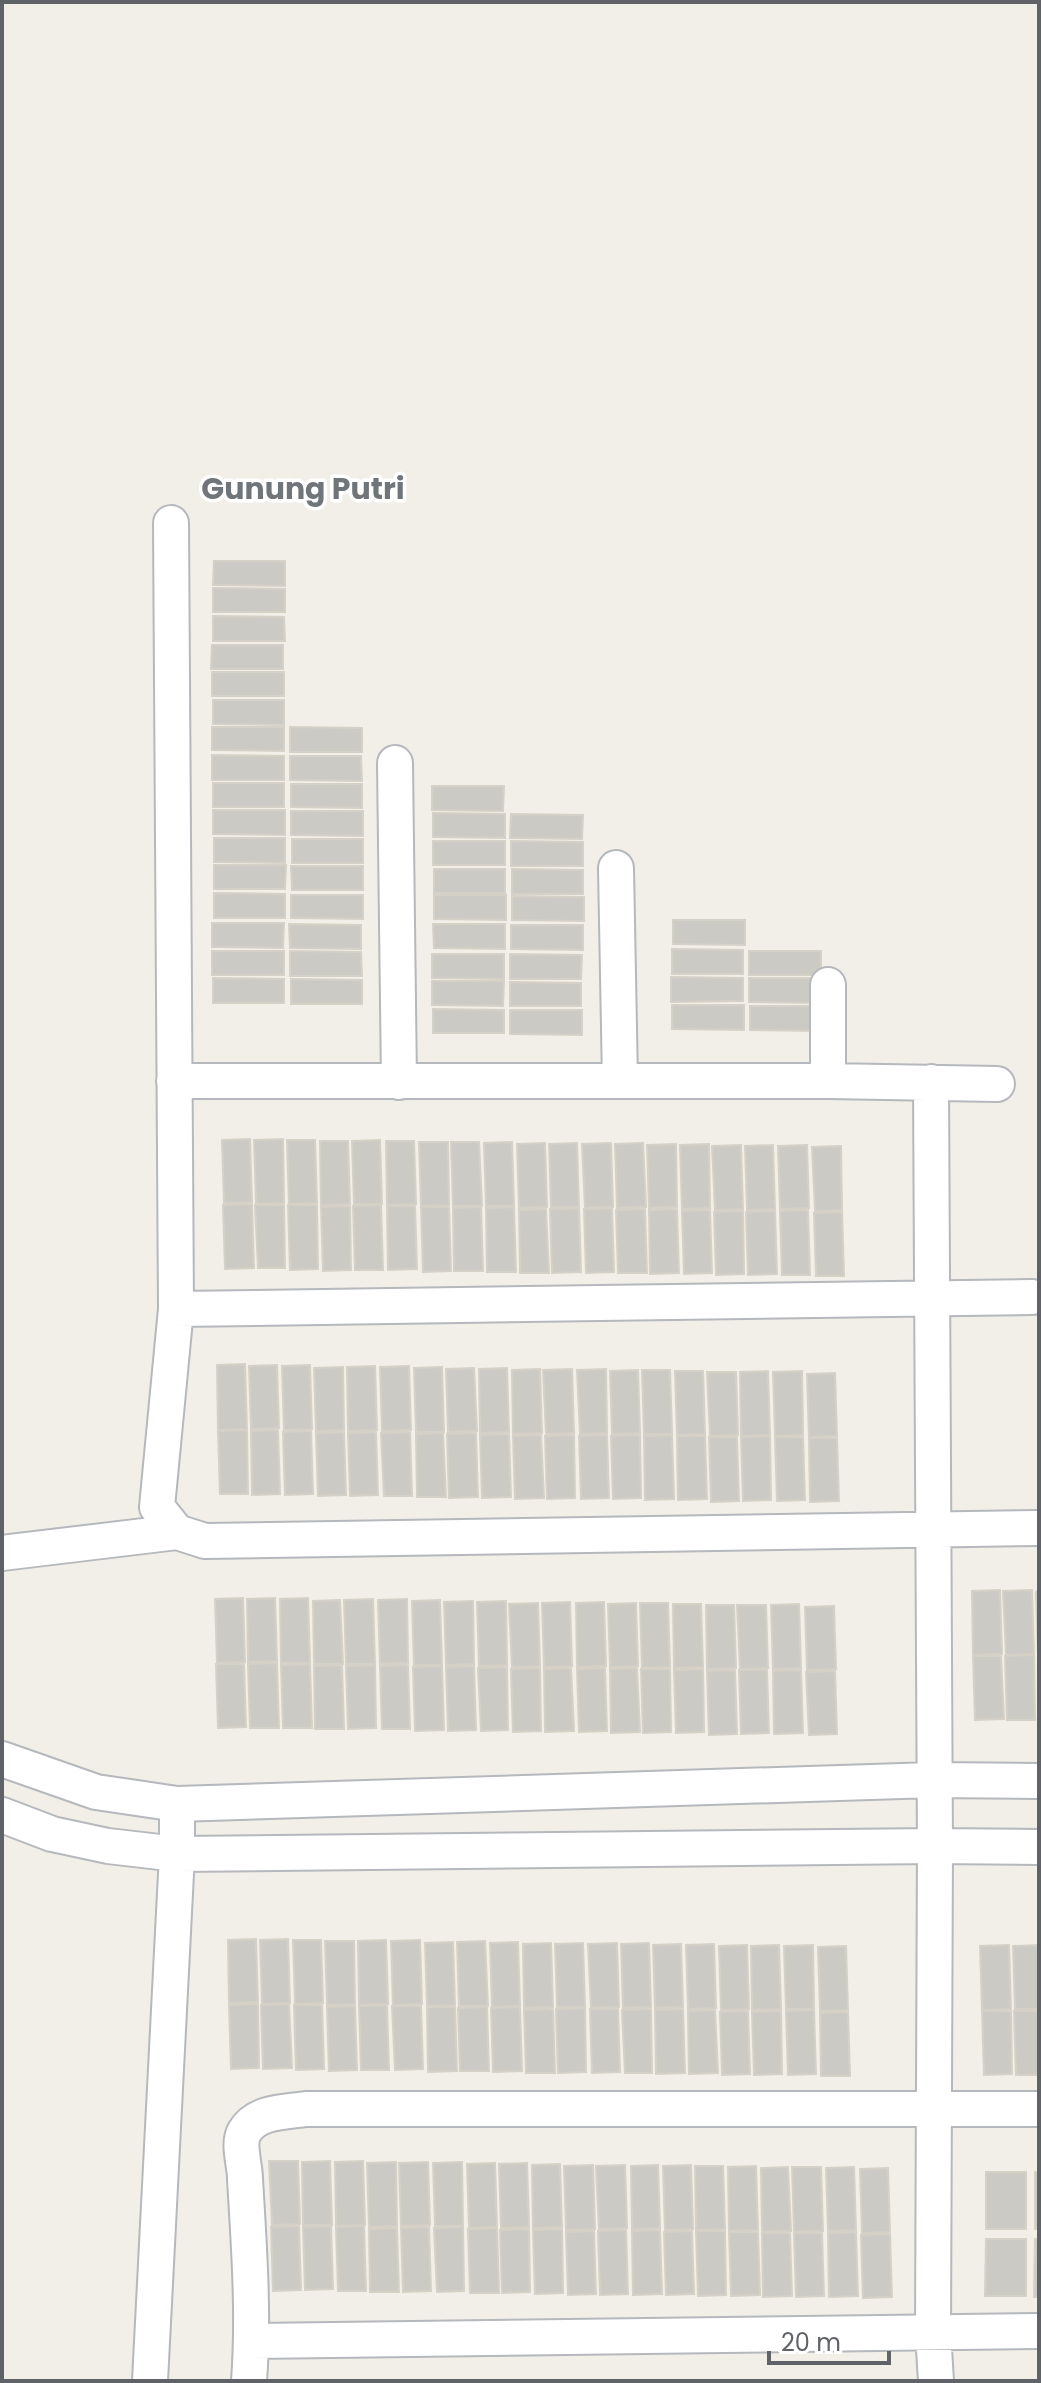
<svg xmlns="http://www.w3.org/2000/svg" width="1041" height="2383" font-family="Poppins,sans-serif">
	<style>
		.building { fill: #cccac5; stroke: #d6d1c6; stroke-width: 2 }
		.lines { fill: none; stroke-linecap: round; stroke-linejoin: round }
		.street-casing { stroke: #b5b8bc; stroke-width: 38 }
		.street { stroke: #fff; stroke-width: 34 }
		.labels { text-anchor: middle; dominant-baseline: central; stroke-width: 7; stroke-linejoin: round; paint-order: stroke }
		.district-label { font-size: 30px; font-weight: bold; fill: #70757a; stroke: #fff }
	</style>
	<rect width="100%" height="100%" fill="#f1efe8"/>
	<!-- building -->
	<path class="building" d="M214,561H285V586L213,585Z
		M213,588L285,589V612H213Z
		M213,616L284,617L285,641H213Z
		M212,645H283V669H211Z
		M212,672H284V696H212Z
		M213,700H284V725L213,724Z
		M212,727H284V751L212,750Z
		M290,727L362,728V752H290Z
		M212,755L284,756V780H212Z
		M290,756H361L362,781L290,780Z
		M213,783H284V807H213Z
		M291,784H362V808L291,807Z
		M432,786H504L503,811L432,810Z
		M213,810H285V835L213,834Z
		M291,811H363V836L291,835Z
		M433,813L505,814V838L433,837Z
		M511,814L583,815L582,839L510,838Z
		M214,838H285V863L214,862Z
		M292,839H363V863H292Z
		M433,841H505V865H433Z
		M511,841L583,842V866H511Z
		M214,865H286L285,889H214Z
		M291,866H363V890H292Z
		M434,869H505V893H434Z
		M512,869L583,870V894H512Z
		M214,893L285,894V918H214Z
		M291,895H363V919L291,918Z
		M434,895H506V920L434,919Z
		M512,896L584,897V921L512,920Z
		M673,920H745V945L673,944Z
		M212,923H284L283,948L212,947Z
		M289,924L361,925V949L290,948Z
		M433,924H505V949L434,948Z
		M511,925H583V950L511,949Z
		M672,949L743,950V974H672Z
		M212,951H284V975H212Z
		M290,951L361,952L362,976H290Z
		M749,951H821V975H749Z
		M432,954H504V979L432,978Z
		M510,954L582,955L581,979H510Z
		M671,977L743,978V1001L671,1002Z
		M213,978L284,979V1003H213Z
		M749,978H821L820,1003L749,1002Z
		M291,979L362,980V1004H291Z
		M432,981H504L503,1006L432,1005Z
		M510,982L581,983V1006H510Z
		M672,1005H744V1030L672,1029Z
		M750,1006H822V1031L750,1030Z
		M433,1009L504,1010V1033H433Z
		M510,1010H582V1035L510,1034Z
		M250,1139L252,1202L224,1203L222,1140Z
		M283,1139L284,1203L256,1204L254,1140Z
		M287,1140H315L317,1203L289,1204Z
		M380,1140L382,1204H354L352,1141Z
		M320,1141H348L350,1204L321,1205Z
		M386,1141H414L416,1204L387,1205Z
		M419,1142H448L449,1205L421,1206Z
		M451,1142H479L482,1206H453Z
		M512,1142L514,1206H486L484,1143Z
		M545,1143L547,1207L519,1208L517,1144Z
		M577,1143L579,1207H551L549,1144Z
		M611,1143L613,1207L585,1208L582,1144Z
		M643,1143L646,1207L617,1208L615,1144Z
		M676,1144L677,1207L649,1208L647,1145Z
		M709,1144L710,1208L682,1209L680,1145Z
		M741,1145L743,1209L715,1210L712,1146Z
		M773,1145L775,1209L747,1210L745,1146Z
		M807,1145L809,1208L780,1209L778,1146Z
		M841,1146L842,1210L815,1211L812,1147Z
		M252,1204L254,1268L225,1269L223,1205Z
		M255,1205H284L285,1268H258Z
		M288,1205H317L318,1269L290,1270Z
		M381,1205L383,1270H355L353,1206Z
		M350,1206L351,1270L323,1271L321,1207Z
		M387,1206H415L417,1269L388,1270Z
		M421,1207H449L451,1271L423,1272Z
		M481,1207L483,1271H454L453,1208Z
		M514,1207L516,1272H487L486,1208Z
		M579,1208L581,1272L552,1273L550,1209Z
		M612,1208L614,1272L586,1273L584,1209Z
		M546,1209L549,1273H520L519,1210Z
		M645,1209L647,1273H618L616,1210Z
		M677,1209L679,1273L650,1274L649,1210Z
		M710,1210L712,1273L684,1274L682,1211Z
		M808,1210L810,1275H782L780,1211Z
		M743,1211L744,1274L716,1275L714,1212Z
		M775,1211L777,1274L748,1275L746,1212Z
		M842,1212L844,1276H816L814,1213Z
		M245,1364L247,1429L218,1430L217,1365Z
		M277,1365L279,1428L251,1429L249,1366Z
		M310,1365L312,1429L284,1430L282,1366Z
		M375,1366L377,1430L348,1431L347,1367Z
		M409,1366L411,1430L382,1431L380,1367Z
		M343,1367L344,1430L316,1431L314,1368Z
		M442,1367L444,1432H416L414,1368Z
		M474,1368L477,1431L448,1432L446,1369Z
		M507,1368L509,1432L480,1433L479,1369Z
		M540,1369L542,1433L513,1434L512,1370Z
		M572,1369L574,1433L546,1434L543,1370Z
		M606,1369L607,1433L580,1434L577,1370Z
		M638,1370L640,1433L612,1434L610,1371Z
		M642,1370H670L672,1434H644Z
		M675,1371H703L705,1434L677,1435Z
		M768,1371L770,1435L741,1436L740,1372Z
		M802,1371L803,1435L775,1436L773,1372Z
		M707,1372H736L738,1435L710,1436Z
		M835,1373L837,1436L809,1437L807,1374Z
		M247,1430L248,1494H220L218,1431Z
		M278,1430L280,1494L252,1495L251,1431Z
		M311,1431L313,1494L285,1495L283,1432Z
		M344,1432L346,1495L318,1496L316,1433Z
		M376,1432L378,1495L350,1496L348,1433Z
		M410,1432L412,1496H384L381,1433Z
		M443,1433L446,1497H417L416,1434Z
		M476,1433L478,1497L449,1498L447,1434Z
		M509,1434L511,1497L482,1498L480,1435Z
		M541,1435L544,1498L515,1499L513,1436Z
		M574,1435L575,1498L547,1499L545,1436Z
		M607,1435L609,1498L581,1499L579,1436Z
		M640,1435L641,1498L613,1499L611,1436Z
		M672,1435L674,1499L645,1500L644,1436Z
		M677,1436H705L707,1499L678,1500Z
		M770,1436L771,1500L743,1501L741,1437Z
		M709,1437H737L739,1501L711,1502Z
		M775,1437H803L805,1500L777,1501Z
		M809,1438H837L839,1501L810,1502Z
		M1000,1590L1002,1654L973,1655L972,1591Z
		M1032,1590L1034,1654L1006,1655L1003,1591Z
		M1039,1591V1655H1038L1036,1592Z
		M243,1598L245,1662L217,1663L215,1599Z
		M275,1598L277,1661L248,1662L247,1599Z
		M308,1598L310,1663H281L280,1599Z
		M373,1599L375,1664H346L344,1600Z
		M407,1599L408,1663L380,1664L378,1600Z
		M340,1600L343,1664H314L313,1601Z
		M440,1600L442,1665H414L412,1601Z
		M473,1601L474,1664L446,1665L444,1602Z
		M506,1601L507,1665L479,1666L477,1602Z
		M570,1602L572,1666L544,1667L542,1603Z
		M604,1602L606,1666L577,1667L576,1603Z
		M538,1603L540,1666L512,1667L509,1604Z
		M636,1603L638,1666L610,1667L608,1604Z
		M640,1603H668L670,1667L642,1668Z
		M673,1604H701L703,1667L674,1668Z
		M799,1604L801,1668L773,1669L771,1605Z
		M706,1605H734L736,1668L707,1669Z
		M737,1605H766L768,1668L740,1669Z
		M834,1606L836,1669L807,1670L805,1607Z
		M1034,1655L1035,1720H1007L1005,1656Z
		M973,1656H1001L1004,1719L975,1720Z
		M277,1663L279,1728H250L248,1664Z
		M216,1664H244L246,1727L218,1728Z
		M310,1664L312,1728H283L281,1665Z
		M342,1665L344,1729H315L314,1666Z
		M375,1665L376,1728L348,1729L346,1666Z
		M408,1665L410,1729H382L380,1666Z
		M442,1666L444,1730L415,1731L413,1667Z
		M474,1666L476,1730L448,1731L446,1667Z
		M507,1667L508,1730L481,1731L478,1668Z
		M540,1668L541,1731L513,1732L511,1669Z
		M571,1668L574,1731L545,1732L544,1669Z
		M605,1668L607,1731L579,1732L577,1669Z
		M637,1668L640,1732L611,1733L610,1669Z
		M641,1669H670L671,1732L643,1733Z
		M703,1669L704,1732L676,1733L674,1670Z
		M735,1670L737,1734L709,1735L707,1671Z
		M739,1670H767L769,1733L741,1734Z
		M801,1670L803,1733L774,1734L773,1671Z
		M835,1671L837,1734L809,1735L806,1672Z
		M256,1939L258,2002L229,2003L228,1940Z
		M288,1939L290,2003L262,2004L260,1940Z
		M293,1940H321L323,2003L295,2004Z
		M386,1940L388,2004L359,2005L358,1941Z
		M420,1940L422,2004L393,2005L391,1941Z
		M325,1941H354L355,2004L327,2005Z
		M485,1941L488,2006H459L457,1942Z
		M453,1942L455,2005L427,2006L425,1943Z
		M518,1942L520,2006L492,2007L490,1943Z
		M551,1943L553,2007L524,2008L523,1944Z
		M583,1943L585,2007H557L555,1944Z
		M617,1943L619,2007L591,2008L588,1944Z
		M649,1943L651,2007L623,2008L621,1944Z
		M681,1944L683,2007L655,2008L653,1945Z
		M714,1944L716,2008L688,2009L686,1945Z
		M747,1945L749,2009L721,2010L719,1946Z
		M779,1945L781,2009L752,2010L751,1946Z
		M813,1945L814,2009H786L784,1946Z
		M1009,1945L1011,2009L982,2010L980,1946Z
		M1039,1945V2009H1015L1013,1946Z
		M846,1946L848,2010L820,2011L818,1947Z
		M258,2004L259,2068L231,2069L229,2005Z
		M289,2004L292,2068L263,2069L261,2005Z
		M294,2005H322L324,2069L296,2070Z
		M387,2005L389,2070H361L359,2006Z
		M355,2006L357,2070L329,2071L327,2007Z
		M392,2006H421L423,2069L395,2070Z
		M427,2007H455L457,2071L428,2072Z
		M487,2007L489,2071H460L458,2008Z
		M520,2007L522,2071L493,2072L491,2008Z
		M585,2008L586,2072L558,2073L556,2009Z
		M553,2009L555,2073H526L524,2010Z
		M590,2009H618L620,2072L592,2073Z
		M651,2009L652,2073H625L622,2010Z
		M683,2009L685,2073L656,2074L655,2010Z
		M715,2010L718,2073L689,2074L688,2011Z
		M814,2010L816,2074L788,2075L786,2011Z
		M748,2011L750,2074L722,2075L720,2012Z
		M781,2011L782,2074L754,2075L752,2012Z
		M982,2011H1011L1012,2074L984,2075Z
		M1014,2011H1039V2075H1016Z
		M848,2012L850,2076H821L820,2013Z
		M269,2161H298L300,2224L272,2225Z
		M330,2161L332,2225H303L302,2162Z
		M363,2161L365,2225L336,2226L335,2162Z
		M396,2162L397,2226L369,2227L367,2163Z
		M428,2162L430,2225L401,2226L399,2163Z
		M462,2162L463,2226H435L433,2163Z
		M495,2163L497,2227L469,2228L467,2164Z
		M527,2163L529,2227L501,2228L499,2164Z
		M560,2164L562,2227L533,2228L532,2165Z
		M593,2165L595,2229L566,2230L564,2166Z
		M625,2165L627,2228L599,2229L596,2166Z
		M658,2165L660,2228L632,2229L631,2166Z
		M691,2165L693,2229L665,2230L663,2166Z
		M695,2166H723L725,2229L696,2230Z
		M756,2166L758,2230L729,2231L728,2167Z
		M788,2167L791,2231L762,2232L761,2168Z
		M792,2167H821L823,2231L794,2232Z
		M854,2167L856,2230L828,2231L826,2168Z
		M888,2168L890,2232L862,2233L860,2169Z
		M986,2172H1026V2229H986Z
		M1035,2172H1039V2229H1035Z
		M299,2226L301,2290L273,2291L271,2227Z
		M331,2226L333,2289L305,2290L303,2227Z
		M364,2226L366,2291H338L336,2227Z
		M429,2227L431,2291L403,2292L401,2228Z
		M463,2227L464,2291L437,2292L434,2228Z
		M397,2228L399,2292H370L369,2229Z
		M497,2228L499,2293H470L468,2229Z
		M529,2229L530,2292L502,2293L500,2230Z
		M562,2229L563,2293L535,2294L533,2230Z
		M626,2230L628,2294L600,2295L598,2231Z
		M660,2230L662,2294L633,2295L632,2231Z
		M594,2231L596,2294L568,2295L566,2232Z
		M692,2231L694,2294L666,2295L664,2232Z
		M696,2231H725L726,2295L698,2296Z
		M729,2232H758L760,2295L731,2296Z
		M856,2232L858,2296L829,2297L828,2233Z
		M762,2233H790L792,2296L763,2297Z
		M794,2233H822L824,2296L796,2297Z
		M890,2234L892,2297L863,2298L861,2235Z
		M986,2239H1026V2296H985Z
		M1035,2239H1039V2297H1034Z"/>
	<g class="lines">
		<!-- street casing -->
		<g class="street-casing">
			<path id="street" d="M171,523L176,1309L157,1507L177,1532L205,1541L1039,1528
				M395,763L399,1082
				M616,868L620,1081
				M174,1081H828L997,1084
				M828,1081V985
				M931,1082L935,1846L933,2333L936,2381
				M176,1309L1032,1297
				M2,1553L177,1532
				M2,1759L96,1792L177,1804L933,1780L1039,1781
				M2,1815L52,1834L108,1846L177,1854L935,1846L1039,1847
				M252,2341L1039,2331
				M150,2381L177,1854V1804
				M249,2381C254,2314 249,2246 245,2179C245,2164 237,2143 245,2131C257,2111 286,2112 306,2109H1039"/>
		</g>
		<!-- street -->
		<use href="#street" class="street"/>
	</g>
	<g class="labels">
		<!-- district labels -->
		<g class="district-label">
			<text x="303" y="488">Gunung Putri</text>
		</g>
	</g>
	<!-- border -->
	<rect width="1041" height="2383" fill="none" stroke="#5f6368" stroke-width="8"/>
	<!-- scale -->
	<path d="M769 2351v12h120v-12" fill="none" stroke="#5f6368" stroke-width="4"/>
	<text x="781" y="2351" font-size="24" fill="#5f6368" stroke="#ffffff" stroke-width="6" paint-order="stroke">20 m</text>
</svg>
